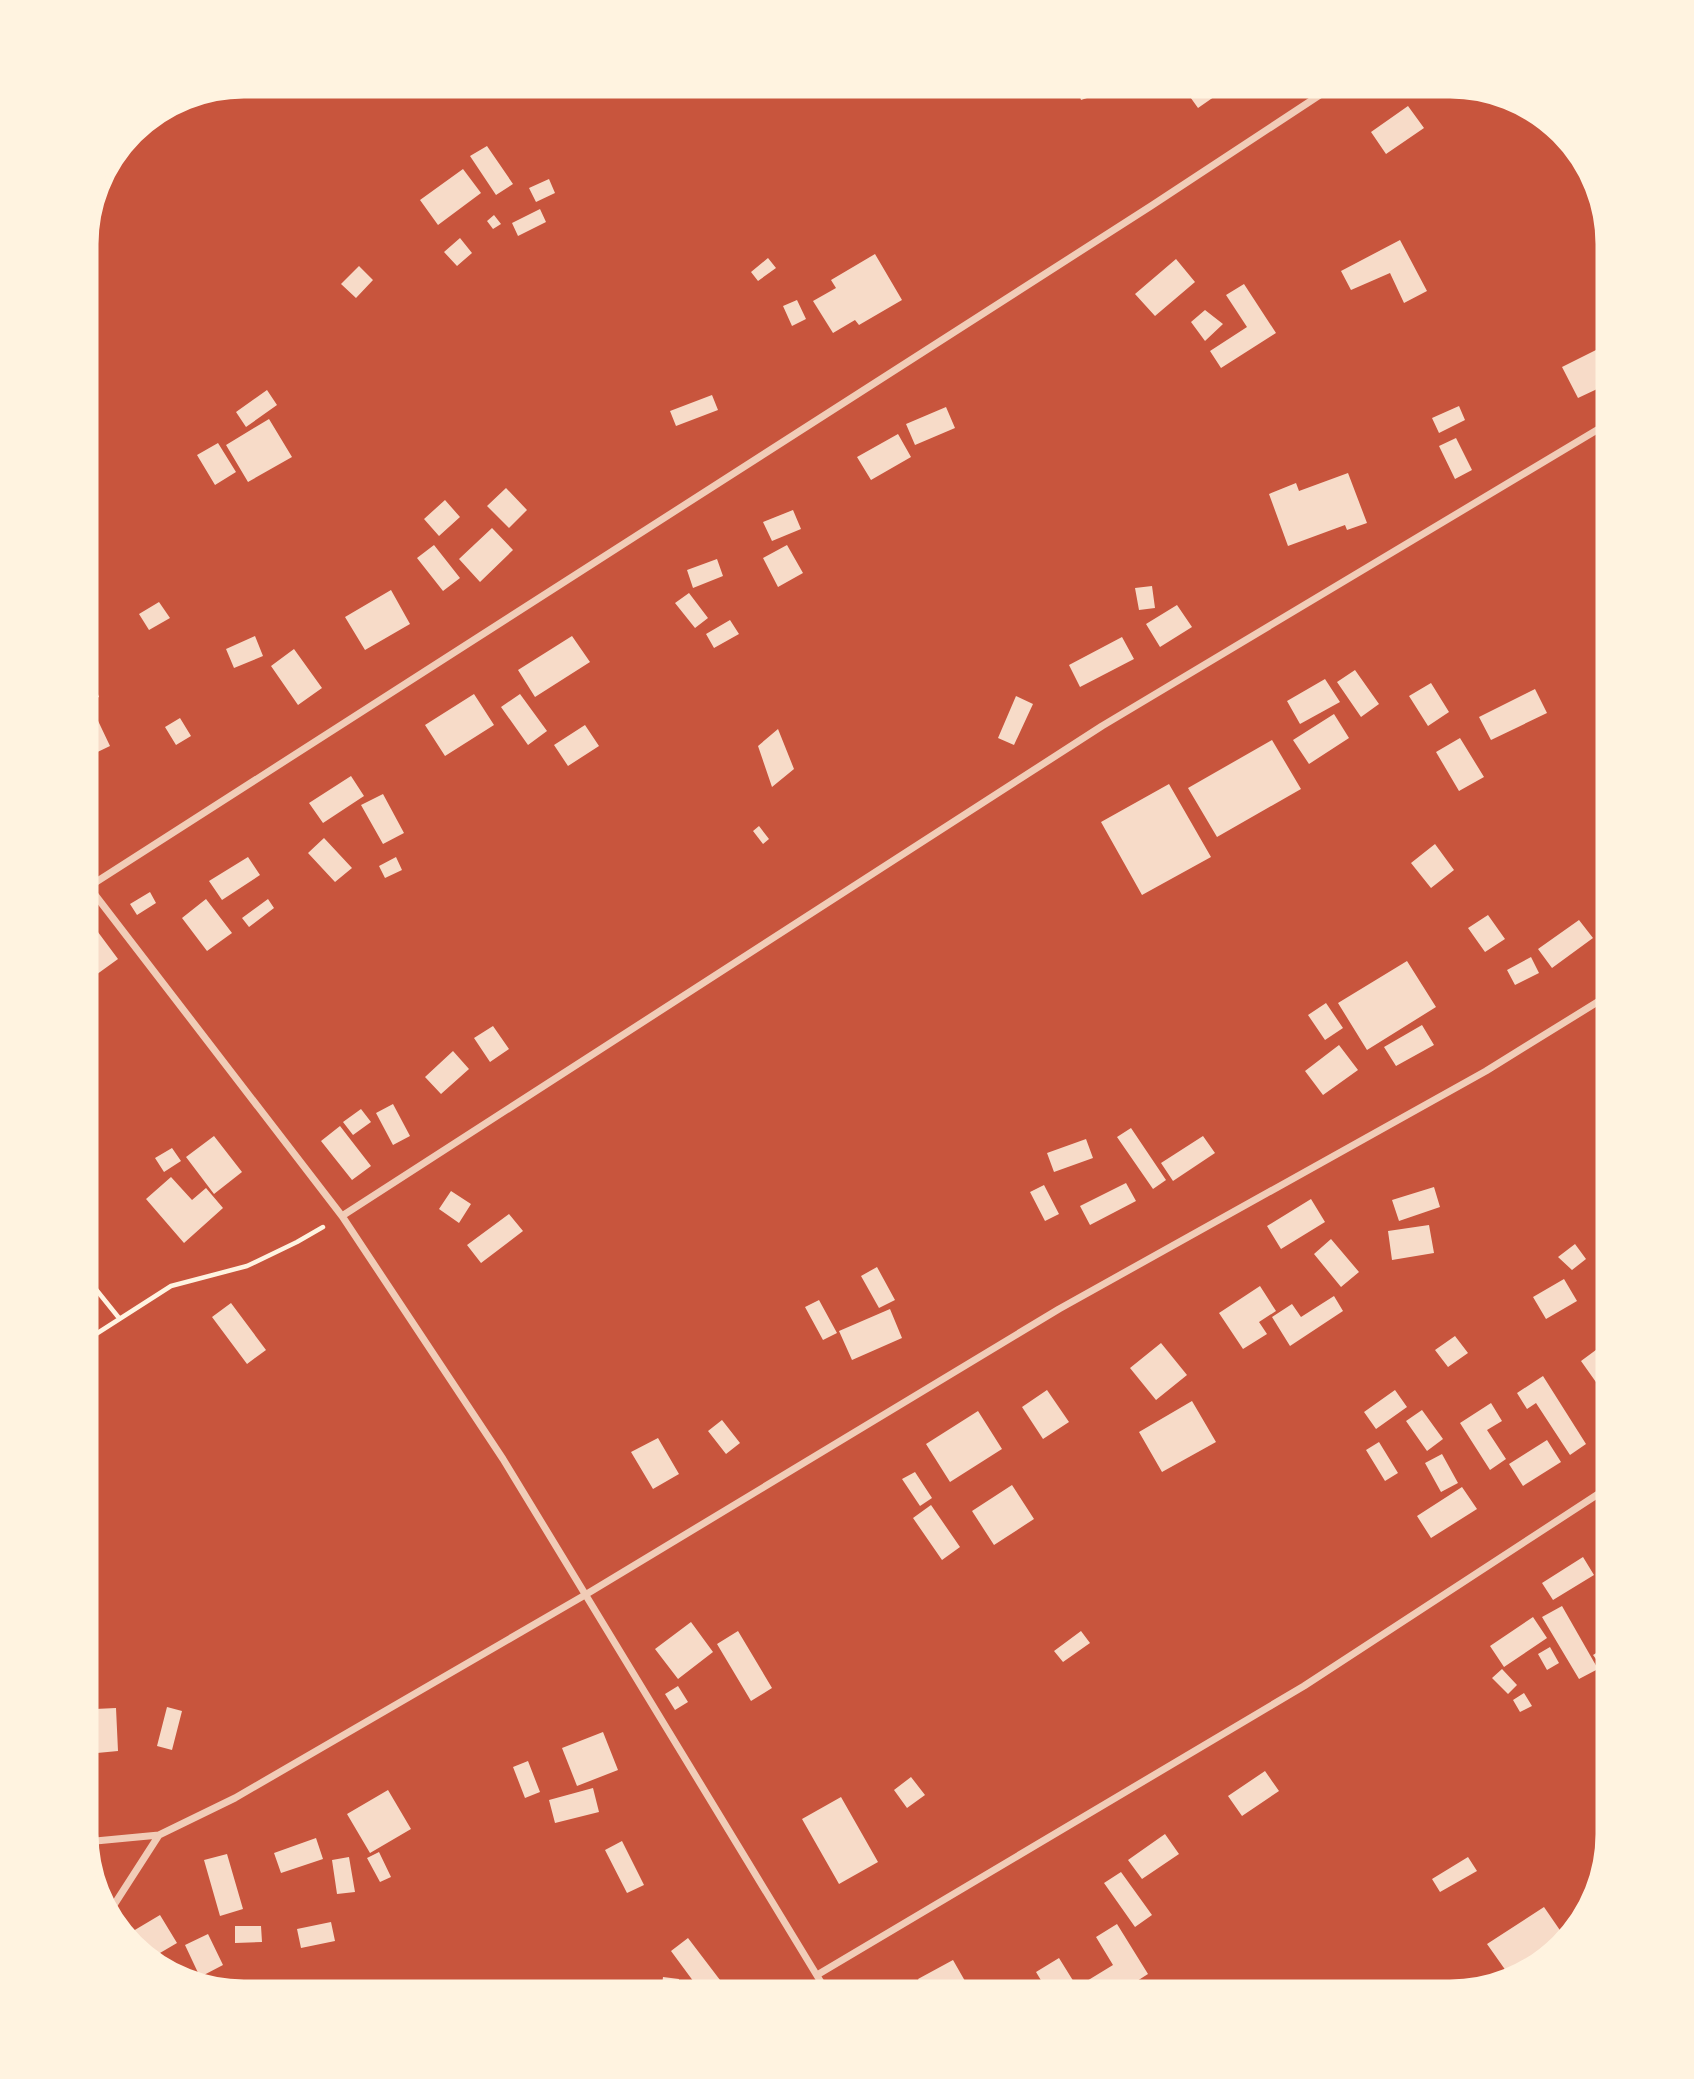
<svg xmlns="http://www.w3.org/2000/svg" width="1694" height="2079" font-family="'DejaVu Sans',sans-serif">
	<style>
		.building { fill: #f7dbc8 }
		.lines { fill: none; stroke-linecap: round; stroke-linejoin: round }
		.path { stroke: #fff3e0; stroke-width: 4.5 }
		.minor { stroke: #f1ccb7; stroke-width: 7 }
		.rim { fill: none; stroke: #fff3e0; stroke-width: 9 }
	</style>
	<rect width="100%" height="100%" fill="#c8553d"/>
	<!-- building -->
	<path class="building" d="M1075,82H1102L1105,92L1081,100Z
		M1189,83H1234L1198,108L1183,87Z
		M1408,106L1424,128L1386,154L1371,132Z
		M487,146L513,184L496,195L470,156Z
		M463,169L481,193L438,225L420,200Z
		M549,179L555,193L536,202L529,188Z
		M540,209L546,222L518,236L512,223Z
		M494,215L501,224L493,229L487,221Z
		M460,238L472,253L457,266L444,252Z
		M1400,240L1427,291L1404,303L1390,273L1351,290L1341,271Z
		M875,254L902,300L859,325L855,320L833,333L813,301L836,288L831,280Z
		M768,258L776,268L758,281L751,272Z
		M1176,259L1195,282L1155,316L1135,294Z
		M359,266L373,280L356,298L341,284Z
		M1244,284L1276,333L1221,368L1210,351L1247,327L1226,295Z
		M797,300L806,319L792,326L783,306Z
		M1205,310L1223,324L1205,341L1191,322Z
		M1610,343L1612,347V382L1578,398L1562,367Z
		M267,390L277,405L246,427L236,412Z
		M712,395L718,410L676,426L670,411Z
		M1459,406L1465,420L1439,433L1432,418Z
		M946,407L955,428L915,445L906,424Z
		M269,419L292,457L248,482L226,445Z
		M898,434L911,457L871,480L857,457Z
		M1456,438L1472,470L1455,479L1439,446Z
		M218,443L236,472L215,485L197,455Z
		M1348,473L1367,523L1347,530L1345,525L1288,546L1269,494L1296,483L1299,491Z
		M506,488L527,510L509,528L487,506Z
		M445,500L460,517L439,536L424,519Z
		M793,510L801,529L772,541L763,522Z
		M492,528L513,550L480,582L459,559Z
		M434,545L460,578L443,591L417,558Z
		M787,545L803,573L778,587L763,558Z
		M717,559L723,576L693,588L687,570Z
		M1152,586L1155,608L1139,610L1135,588Z
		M391,590L410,624L365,650L345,617Z
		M689,593L708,618L695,628L675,603Z
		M159,602L170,618L149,630L139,614Z
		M1177,605L1192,627L1160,647L1146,624Z
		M730,620L739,634L714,648L706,634Z
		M255,636L263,656L234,668L226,649Z
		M572,636L590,662L535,697L518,670Z
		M1122,637L1134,659L1080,687L1069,665Z
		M294,649L322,688L298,705L271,666Z
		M1355,670L1379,704L1361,717L1337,682Z
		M90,673L99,697L83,703V676Z
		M1325,679L1340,702L1300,724L1287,701Z
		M1431,683L1449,712L1428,726L1409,696Z
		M1535,689L1547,713L1491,740L1479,717Z
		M474,694L494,725L445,756L425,725Z
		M520,694L547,731L528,745L501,707Z
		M1016,696L1033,704L1014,745L998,738Z
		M91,706L110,746L83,759V710Z
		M1334,714L1349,738L1309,764L1293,740Z
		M180,718L191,736L176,745L165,727Z
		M585,725L599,746L568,766L554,745Z
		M778,729L794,769L772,787L758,746Z
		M1460,738L1484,777L1459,791L1436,752Z
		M1272,740L1301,789L1217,837L1188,788Z
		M351,776L364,796L323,823L309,803Z
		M1169,784L1211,857L1142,895L1101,822Z
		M383,794L404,833L383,844L361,805Z
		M759,826L769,839L763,844L753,831Z
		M324,838L352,868L335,882L308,853Z
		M1435,844L1454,870L1431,888L1411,863Z
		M248,857L260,875L222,900L209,881Z
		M396,857L402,870L385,878L379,866Z
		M150,892L156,903L137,915L130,904Z
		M1612,893V926L1597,903Z
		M206,899L232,933L207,951L182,918Z
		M268,899L274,908L249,927L242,918Z
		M1488,915L1505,939L1485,952L1468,928Z
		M1579,920L1593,938L1552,968L1538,949Z
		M92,924L118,959L82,985V931Z
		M1531,957L1539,973L1515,985L1507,970Z
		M1407,961L1436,1007L1367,1050L1338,1003Z
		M1326,1003L1343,1028L1325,1040L1308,1015Z
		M1422,1025L1434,1045L1396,1066L1384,1047Z
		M493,1026L509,1049L490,1062L474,1038Z
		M82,1034L94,1049L82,1058Z
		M1339,1045L1358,1070L1323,1095L1305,1071Z
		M453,1051L469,1069L441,1094L425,1077Z
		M393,1104L410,1136L393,1145L376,1113Z
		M361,1109L371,1122L353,1135L343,1122Z
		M340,1126L371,1166L352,1180L321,1141Z
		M1131,1128L1166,1180L1153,1189L1117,1137Z
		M214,1136L242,1172L214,1194L186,1157Z
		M1203,1136L1215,1153L1173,1181L1161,1163Z
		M1086,1139L1093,1158L1054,1172L1047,1153Z
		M172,1148L181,1161L164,1172L155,1158Z
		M171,1177L192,1200L206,1188L223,1208L184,1243L146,1199Z
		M1126,1183L1136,1201L1090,1225L1080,1206Z
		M1044,1185L1059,1214L1045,1221L1030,1192Z
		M1434,1187L1440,1207L1399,1221L1392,1200Z
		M451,1191L471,1204L459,1223L439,1209Z
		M1311,1199L1325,1222L1281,1249L1267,1226Z
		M509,1214L523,1231L481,1263L467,1245Z
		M1429,1225L1434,1253L1392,1260L1388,1231Z
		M1331,1239L1359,1272L1341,1287L1314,1254Z
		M1575,1244L1586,1259L1572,1270L1558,1257Z
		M877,1267L895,1300L879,1308L861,1276Z
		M1564,1279L1577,1301L1546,1319L1533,1297Z
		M1260,1286L1276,1311L1259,1322L1267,1334L1243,1349L1219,1313Z
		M1334,1296L1343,1311L1290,1346L1272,1317L1292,1304L1301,1317Z
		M819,1300L837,1333L823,1340L805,1307Z
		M231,1303L266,1350L247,1364L212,1317Z
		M890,1309L902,1338L852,1360L839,1331Z
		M1455,1336L1468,1353L1448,1367L1435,1350Z
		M1161,1343L1187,1375L1156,1400L1130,1368Z
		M1604,1344L1612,1354V1386L1603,1392L1581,1361Z
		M1543,1376L1586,1444L1570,1455L1536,1403L1527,1409L1517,1393Z
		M1047,1390L1069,1422L1043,1439L1022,1407Z
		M1395,1390L1407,1407L1376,1429L1364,1412Z
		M1192,1401L1216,1442L1162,1472L1139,1432Z
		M1491,1403L1502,1421L1487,1430L1506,1459L1490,1470L1460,1423Z
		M1422,1410L1443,1439L1427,1451L1406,1421Z
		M978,1411L1002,1449L950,1482L926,1444Z
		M722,1420L740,1443L726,1454L708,1431Z
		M658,1438L679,1474L653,1489L631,1452Z
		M1547,1440L1561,1462L1523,1486L1509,1464Z
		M1379,1442L1398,1473L1385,1481L1366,1450Z
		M1442,1454L1458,1483L1441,1492L1425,1463Z
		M915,1472L932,1498L920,1506L902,1479Z
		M1012,1485L1034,1519L994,1545L972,1511Z
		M1462,1487L1477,1509L1431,1538L1417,1516Z
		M931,1505L960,1547L942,1560L913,1518Z
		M1583,1557L1594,1575L1553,1600L1542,1583Z
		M1612,1569V1601L1599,1575Z
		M1562,1606L1598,1669L1579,1679L1542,1617Z
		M1533,1617L1547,1638L1504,1667L1490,1646Z
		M691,1622L713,1652L678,1679L655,1649Z
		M738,1631L772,1688L751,1701L717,1644Z
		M1081,1631L1090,1643L1063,1662L1054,1651Z
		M1612,1643V1669L1606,1673L1593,1655Z
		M1550,1647L1559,1663L1547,1670L1538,1654Z
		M1502,1669L1517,1685L1508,1694L1492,1678Z
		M678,1686L688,1702L675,1710L665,1694Z
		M1524,1693L1532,1706L1520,1712L1513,1700Z
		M167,1707L182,1711L172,1750L157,1746Z
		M116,1708L118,1751L97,1753L95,1709Z
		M603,1732L618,1770L577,1786L562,1748Z
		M528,1761L540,1792L525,1798L513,1767Z
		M1265,1771L1279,1791L1242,1816L1228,1796Z
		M911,1777L925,1795L907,1808L894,1790Z
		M593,1788L599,1812L555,1823L549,1800Z
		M388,1790L411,1829L370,1853L347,1814Z
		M841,1797L878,1862L839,1884L802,1819Z
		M1165,1834L1179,1854L1142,1879L1128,1860Z
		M316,1838L323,1859L281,1873L274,1853Z
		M622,1841L644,1885L627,1893L605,1850Z
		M379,1852L391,1877L380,1882L367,1858Z
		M227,1854L243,1909L220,1916L204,1860Z
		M349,1857L355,1892L337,1894L332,1860Z
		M1468,1857L1477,1871L1440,1892L1432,1879Z
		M1121,1872L1152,1915L1135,1927L1104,1883Z
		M1544,1907L1566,1939L1540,1969L1511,1978L1487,1944Z
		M160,1915L177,1943L148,1960L123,1937Z
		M331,1922L335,1941L301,1948L297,1929Z
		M1117,1924L1148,1974L1112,1997H1051L1036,1972L1059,1958L1077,1987L1113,1965L1096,1937Z
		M235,1926H261L262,1942L235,1943Z
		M208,1934L223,1965L200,1977L185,1945Z
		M688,1938L720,1980L702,1993L671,1951Z
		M953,1960L965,1981L937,1997H927L918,1979Z
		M663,1977L679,1979L677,1994L661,1993Z
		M209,1980L213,1988L199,1985Z"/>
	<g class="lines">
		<!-- path -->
		<path class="path" d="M82,1272L119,1318
			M82,1343L171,1286L247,1266L297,1242L323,1227"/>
		<!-- minor -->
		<path class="minor" d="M89,887L342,1216L503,1459L830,1997
			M82,891L1151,206L1338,83
			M342,1216L1102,726L1612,421
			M85,1842L159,1835L235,1798L585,1595L1059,1309L1486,1071L1612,993
			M106,1912L112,1908L159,1835
			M817,1975L1304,1686L1612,1485"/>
	</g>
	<!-- crop -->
	<path d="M0 0H1694V2079H0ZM244 94H1450A150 150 0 0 1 1600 244V1834A150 150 0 0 1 1450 1984H244A150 150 0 0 1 94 1834V244A150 150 0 0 1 244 94Z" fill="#fff3e0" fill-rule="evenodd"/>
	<path class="rim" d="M244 94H1450A150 150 0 0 1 1600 244V1834A150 150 0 0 1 1450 1984H244A150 150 0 0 1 94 1834V244A150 150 0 0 1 244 94Z"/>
</svg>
